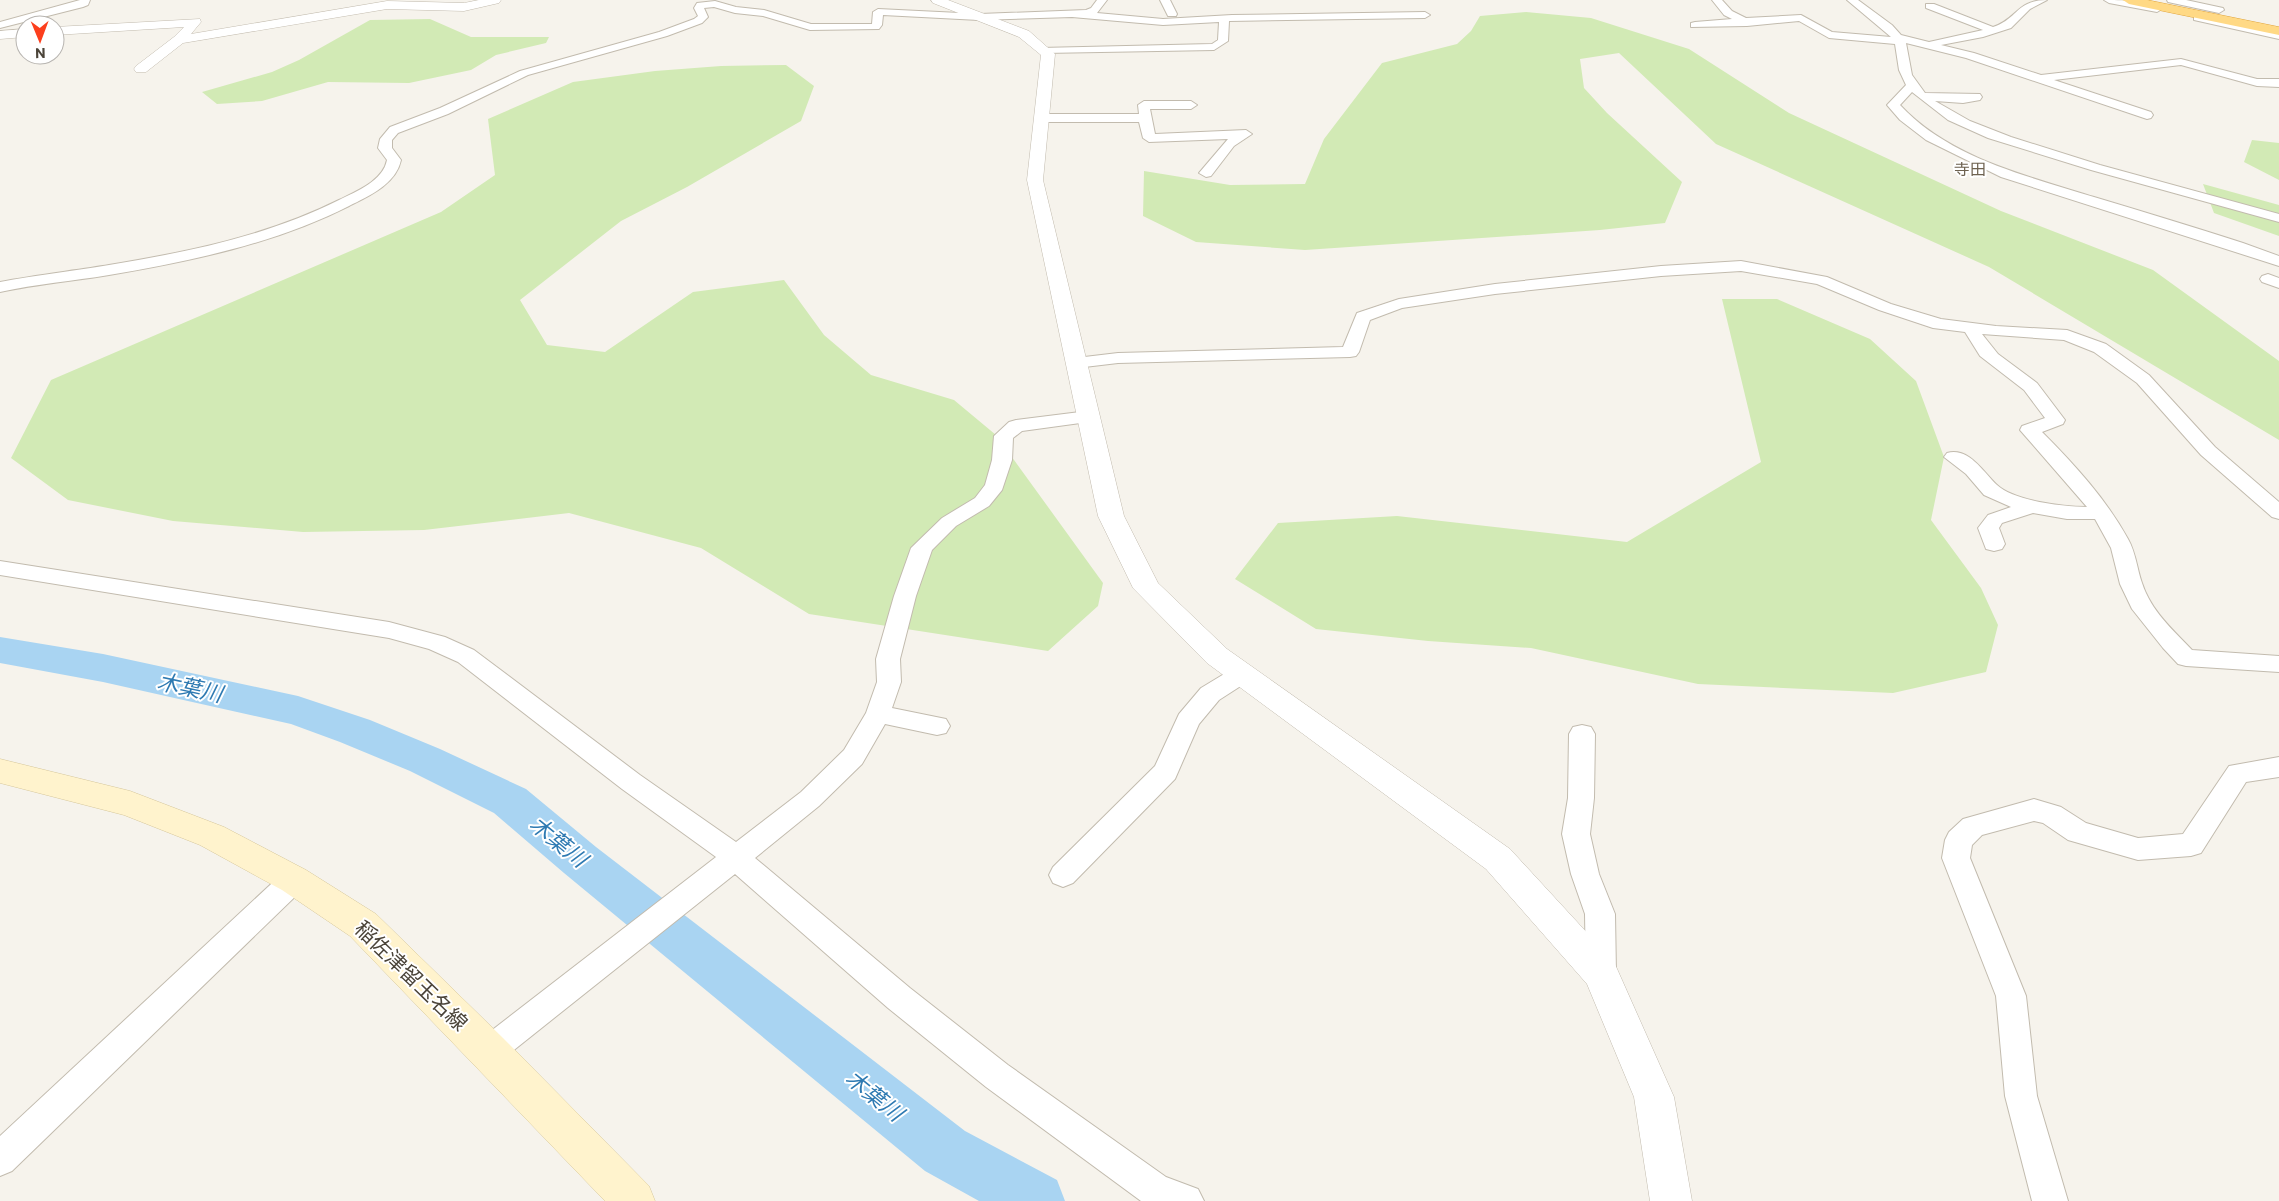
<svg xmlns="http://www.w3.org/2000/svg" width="2279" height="1201" font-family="Commissioner,'Noto Sans JP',sans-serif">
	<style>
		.green { fill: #d2eab5 }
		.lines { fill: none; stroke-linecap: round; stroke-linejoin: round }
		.river { fill: #a9d4f2; fill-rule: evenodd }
		.minor-casing { stroke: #c2bbae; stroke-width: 2 }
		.tertiary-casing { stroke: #c2bbae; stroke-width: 1 }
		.secondary-casing { stroke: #d6c79b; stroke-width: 1 }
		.trunk-casing { stroke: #e0a43c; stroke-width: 1 }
		.minor { fill: #fff; fill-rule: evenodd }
		.tertiary { fill: #fff; fill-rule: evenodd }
		.secondary { fill: #fff3cd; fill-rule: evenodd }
		.trunk { fill: #ffd985; fill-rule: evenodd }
		.labels { text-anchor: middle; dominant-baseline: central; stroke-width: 4; stroke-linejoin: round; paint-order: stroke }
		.far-quarter-label { font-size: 16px; fill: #6e6250; stroke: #fff }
		.near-street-label { font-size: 21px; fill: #4b4439; stroke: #fff }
		.near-water-label { font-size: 22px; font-style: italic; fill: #2e7ab2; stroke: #fff }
	</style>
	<rect width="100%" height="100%" fill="#f6f3ec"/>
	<!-- green -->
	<path class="green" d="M1526,12L1591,18L1689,49L1789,113L2001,211L2153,270L2279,361V440L1989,267L1716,144L1619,53L1580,59L1584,88L1607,113L1682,182L1665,223L1600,230L1305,250L1196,242L1143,216L1144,171L1230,185L1305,184L1324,139L1382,63L1457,44L1471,31L1480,16Z
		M430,19L471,37H549L546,43L496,55L471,70L409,83L328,82L262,101L217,104L202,92L272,72L299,60L370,20Z
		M786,65L814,86L801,121L687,187L621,221L520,300L547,345L605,352L693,292L784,280L824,335L871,375L954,400L996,435L1103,583L1098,606L1048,651L809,614L701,548L569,513L424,530L303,532L173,521L68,500L11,458L51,380L441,212L495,175L488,119L573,82L655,71L721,66Z
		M2252,140L2279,143V180L2244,162Z
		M2203,184L2279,205V236L2214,213Z
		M1722,299H1777L1870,339L1916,381L1944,457L1931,520L1981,588L1998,625L1986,672L1893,693L1698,684L1531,648L1428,641L1316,629L1235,579L1278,523L1397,516L1627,542L1761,462Z"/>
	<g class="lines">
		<!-- river -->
		<path class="river" d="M0,637L103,654L298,696L370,720L440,749L526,789L596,847L965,1131L1057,1180L1065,1201H979L925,1171L564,873L494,813L410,771L340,742L291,724L103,682L0,663Z"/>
		<!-- minor casing -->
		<g class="minor-casing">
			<path id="minor" d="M80,0H90L88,5L83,7L0,28V22Z
				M1097,0H1107L1097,13L1163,19L1232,15L1425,12L1430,15L1425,18L1229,21L1228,41L1214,50L1044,53L1038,50L1040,48L1212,44L1218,40L1219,22L1163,25L1072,17L979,20L883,15L882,25L879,29L810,30L763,16L735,13L714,7L704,8L708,17L702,23L667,36L528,75L448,114L398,133L392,140V148L401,160C396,184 369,196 349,206C274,244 191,261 109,275C73,281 36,284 0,292V282C36,275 73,271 109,265C188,252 267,236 339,200C357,191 383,181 387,160L378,148L380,139L390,127L440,108L520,71L659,32L694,19L698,16L694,8L697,3L715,1L736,7L764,10L811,24H872L873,12L878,9L980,14L1086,10L1091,8Z
				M1160,0H1170L1177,14L1176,16H1168Z
				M1712,0H1722L1732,11L1746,18L1801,15L1832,32L1891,37L1847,0H1858L1892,25L1901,35L1929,42L1983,30L1926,8V4H1934L1993,27C2018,19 2016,0 2047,0L2030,9L2011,28L1983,37L1941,45L1974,53L2041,75L2181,59L2257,79H2279V87L2257,86L2181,65L2054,80L2151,112L2153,115L2151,118L2147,119L1966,58L1906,43L1912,75L1925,93L1980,94L1982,97L1980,100L1963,103L1935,101L1970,121L2011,137L2100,165L2279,214V222L2091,170L1988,138L1948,120L1912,92L1900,105C1949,158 2027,176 2094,197C2144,212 2194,227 2243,243L2279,256V266L2001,177L1926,140L1900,120L1887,105L1906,85L1899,70L1895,44L1829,38L1799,21L1747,26L1691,27V23L1695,22L1732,19L1724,15Z
				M2104,0C2119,0 2151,0 2162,9L2157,12L2109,3Z
				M2167,0H2186L2223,8L2224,10L2219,13L2168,2Z
				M2198,15L2279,33V39L2194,20V16Z
				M1144,101H1191L1197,105L1191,109H1150L1155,134L1246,130L1252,134L1234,146L1211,176L1206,177L1199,173L1228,139L1149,142L1143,138L1139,122H1042L1036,118L1042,114H1139L1138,105Z
				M1741,261L1827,277L1891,304L1941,319L1996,326L2067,330L2106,344L2149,375L2215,447L2279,502V519L2272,517L2201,455L2137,383L2094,352L2064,340L1982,334L1998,354L2037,383L2065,420L2063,424L2042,432C2074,464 2106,499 2128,539C2136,553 2137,569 2142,583C2151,611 2173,630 2192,650L2279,656V672L2186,666L2178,664L2163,648L2132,609L2120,584L2111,548L2095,519H2067L2033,513L2002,523L1999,528L2005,544L2002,549L1994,551L1986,549L1978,528L1988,515L2011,507L1984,495L1966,474L1944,457L1947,453C1969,447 1983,472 1997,485C2014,501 2064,507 2087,507L2020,430L2022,426L2045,418L2024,390L1980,356L1965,332L1933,328L1879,310L1817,284L1741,271L1661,276L1495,294L1402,308L1370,320L1359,352L1356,356L1350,357L1118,363L1076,368L1070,367L1067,363L1070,359L1076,358L1118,353L1343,347L1357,313L1399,299L1495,284L1661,266Z
				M2268,274L2279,278V288L2262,282L2260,279L2262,276Z
				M1088,411L1095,413L1097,417L1095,421L1022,431L1013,438L1012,460L1002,490L989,506L956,526L932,550L916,596L900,659L901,682L892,708L946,719L950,726L946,733L937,735L885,724L862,764L819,806L755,858L910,988L1008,1065L1166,1177L1198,1189L1204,1201H1141L986,1087L888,1008L735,874L500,1061L489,1066L478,1061L473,1051L478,1041L716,857L622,789L458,662L429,649L389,638L0,575V561L389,622L445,637L474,650L640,775L736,842L801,792L844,750L866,713L877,682L876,659L894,596L911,548L942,518L975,498L985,485L992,460L994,436L1009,422L1016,420Z
				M1242,666L1250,668L1254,674L1250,680L1219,700L1199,724L1175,779L1073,883L1063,887L1053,883L1049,875L1053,867L1155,766L1179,714L1201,688L1234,668Z
				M1582,725L1591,727L1595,734L1594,798L1590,834L1599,874L1615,914L1616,974L1612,983L1601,987L1590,983L1586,974L1585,914L1571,874L1562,834L1568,798L1569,734L1573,727Z
				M2279,757V777L2246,782L2201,853L2191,856L2138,860L2068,840L2043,823L2034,821L1982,835L1972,845L1970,858L2026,996L2037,1096L2068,1201H2032L2005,1096L1996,996L1942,858L1945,840L1949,832L1963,819L2034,799L2061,807L2086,823L2138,838L2183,834L2229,766Z
				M294,868L304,872L308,880L304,888L12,1171L0,1176V1136L284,872Z"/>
		</g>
		<!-- tertiary casing -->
		<g class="tertiary-casing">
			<path id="tertiary" d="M479,0H501L499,3L464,11L387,9L183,43L146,72H136L134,69L136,66L174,37L184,27L55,35V27L200,19L201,22L191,34L387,1L464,3Z
				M931,0H948L1029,31L1055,54L1043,180L1124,516L1158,583L1227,649L1510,849L1614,962L1674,1097L1692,1201H1650L1634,1097L1587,984L1486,869L1207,663L1133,588L1098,516L1027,180L1041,55L1019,37L933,3Z
				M25,29V37L0,39V31Z"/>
		</g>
		<!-- secondary casing -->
		<g class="secondary-casing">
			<path id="secondary" d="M0,759L130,791L224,827L306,870L376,914L503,1038L649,1186L655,1201H605L350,936L282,890L200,845L124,815L0,783Z"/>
		</g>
		<!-- trunk casing -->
		<g class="trunk-casing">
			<path id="trunk" d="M2123,0H2147L2279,27V35L2129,4Z"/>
		</g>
		<!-- minor -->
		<use href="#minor" class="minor"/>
		<!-- tertiary -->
		<use href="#tertiary" class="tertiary"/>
		<!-- secondary -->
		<use href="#secondary" class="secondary"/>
		<!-- trunk -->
		<use href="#trunk" class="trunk"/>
	</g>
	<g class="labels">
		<!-- far-quarter labels -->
		<g class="far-quarter-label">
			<text x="1970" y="168">寺田</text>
		</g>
		<!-- near-street labels -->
		<g class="near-street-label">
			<text transform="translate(412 975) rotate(44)">稲佐津留玉名線</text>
		</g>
		<!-- near-water labels -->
		<g class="near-water-label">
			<text transform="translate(190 687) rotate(12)">木葉川</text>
			<text transform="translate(559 841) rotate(39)">木葉川</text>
			<text transform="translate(875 1095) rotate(39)">木葉川</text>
		</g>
	</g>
	<!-- north arrow -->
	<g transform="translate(40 40) rotate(179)"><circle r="24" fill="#ffffff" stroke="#b7b4b0"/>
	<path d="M0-4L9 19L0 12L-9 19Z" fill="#fc3f1d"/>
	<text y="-8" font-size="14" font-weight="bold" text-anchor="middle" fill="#4b4439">N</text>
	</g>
</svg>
